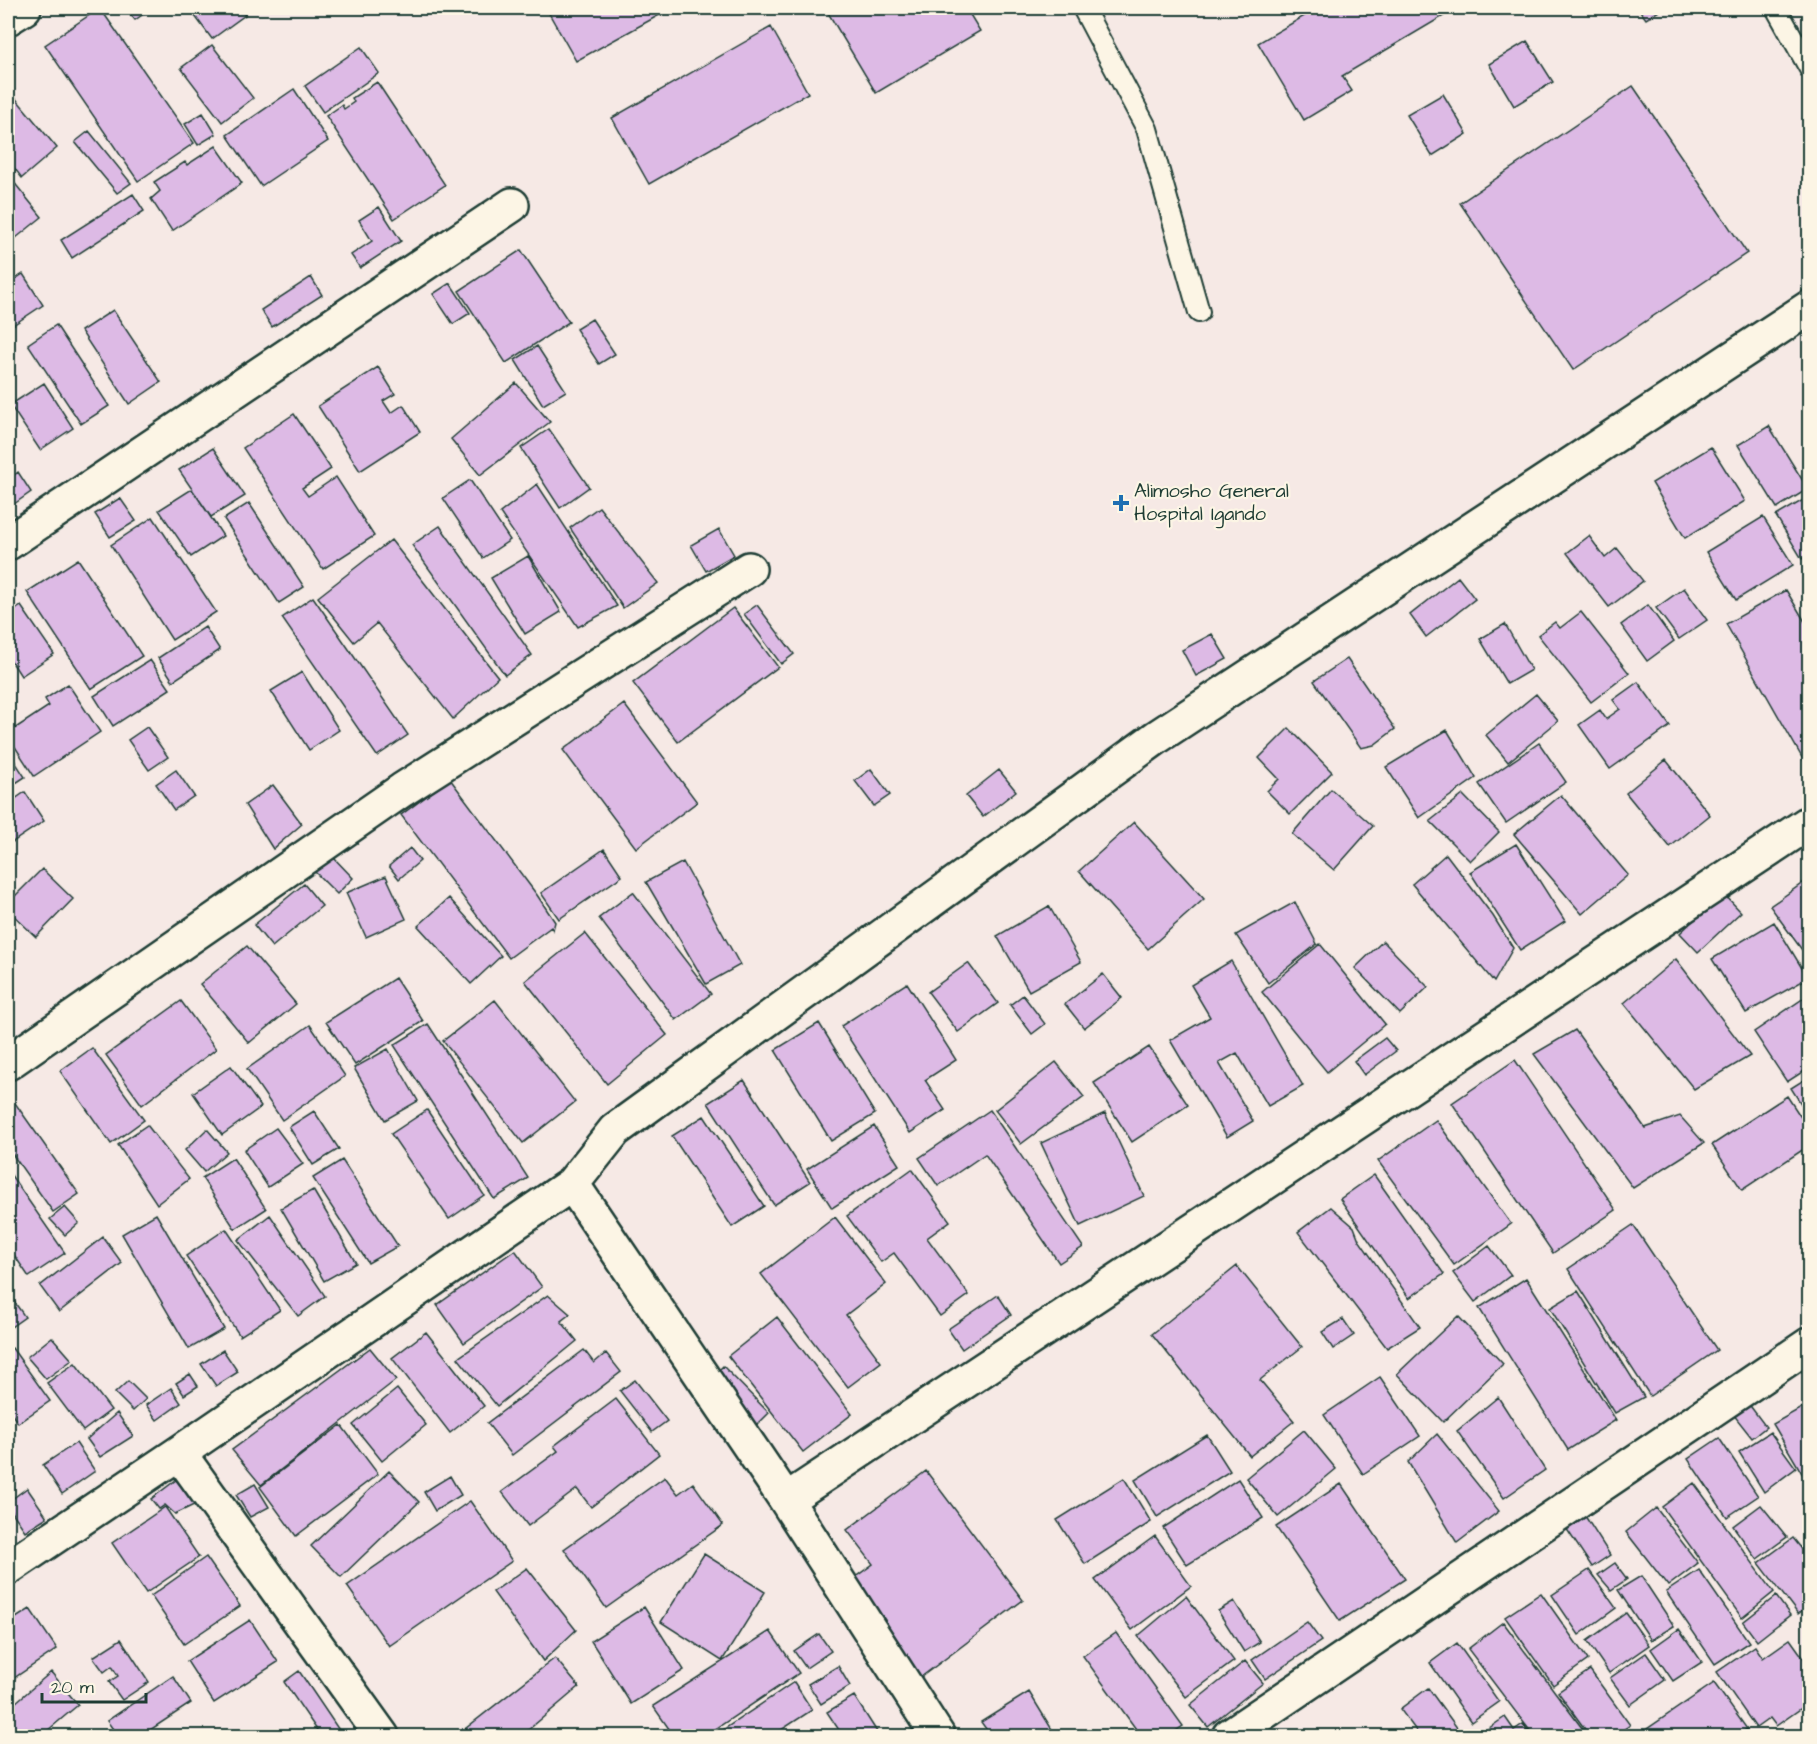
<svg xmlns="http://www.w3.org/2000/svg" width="1817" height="1744" font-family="'Architects Daughter',sans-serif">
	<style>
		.building { fill: #ddbae5; stroke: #1f3d34; stroke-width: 1.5 }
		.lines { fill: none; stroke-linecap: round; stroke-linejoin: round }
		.lane-casing { stroke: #1f3d34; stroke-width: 24 }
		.street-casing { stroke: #1f3d34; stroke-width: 38 }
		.lane { stroke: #fcf5e5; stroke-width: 20 }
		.street { stroke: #fcf5e5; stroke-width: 33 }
		.poi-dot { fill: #1f6fb2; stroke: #fcf5e5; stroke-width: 2 }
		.labels { text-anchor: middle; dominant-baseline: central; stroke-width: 4.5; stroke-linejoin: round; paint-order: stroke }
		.poi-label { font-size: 20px; fill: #1f3d34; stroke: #fcf5e5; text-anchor: start }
	</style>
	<rect width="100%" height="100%" fill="#f6e9e5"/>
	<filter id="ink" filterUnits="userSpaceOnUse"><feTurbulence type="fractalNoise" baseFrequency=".0167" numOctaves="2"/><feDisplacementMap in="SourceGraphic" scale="12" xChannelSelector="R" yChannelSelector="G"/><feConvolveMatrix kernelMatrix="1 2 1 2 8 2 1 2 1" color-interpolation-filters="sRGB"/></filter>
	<g filter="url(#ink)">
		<!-- building -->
		<path class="building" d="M100,8L194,143L138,181L45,45Z
			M125,8H152L135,20Z
			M189,8H240L245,15L212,39Z
			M546,8H672L576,61Z
			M833,8H966L980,31L876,93L827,11Z
			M1318,8H1457L1342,76L1352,91L1304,120L1258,43Z
			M1638,8H1664L1646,19Z
			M771,27L808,93L649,184L612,118Z
			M1527,41L1553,82L1514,106L1489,64Z
			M212,45L253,98L222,122L181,68Z
			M361,47L379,73L323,112L305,86Z
			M377,82L445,185L394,219L326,116L342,105L344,109L354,102L352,98Z
			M1633,86L1747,253L1573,370L1460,203Z
			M294,89L328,141L261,186L227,135Z
			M12,94L57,148L22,178L8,160V98Z
			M1443,94L1467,134L1432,156L1407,115Z
			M203,113L216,134L198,145L185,124Z
			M89,131L131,183L117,193L75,142Z
			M216,146L242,183L172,231L151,199L160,191L154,182L185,162L187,165Z
			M8,175L42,217L11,242L8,237Z
			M133,194L144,211L72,258L61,240Z
			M379,207L401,241L360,268L351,255L372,241L359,220Z
			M521,250L569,322L506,363L459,291Z
			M23,274L43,305L13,325L8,317V284Z
			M311,277L322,295L272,327L261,310Z
			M450,283L470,313L453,324L433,294Z
			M113,310L161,382L129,404L81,331Z
			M592,319L615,354L599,364L576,329Z
			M56,325L109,406L81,424L28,344Z
			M537,346L566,391L543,405L515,360Z
			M378,367L395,394L383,401L391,413L403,405L420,432L360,471L318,406Z
			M44,383L73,428L40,450L10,405Z
			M516,383L550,422L480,475L451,439Z
			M294,414L331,469L302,488L308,496L336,477L374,536L323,569L243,448Z
			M1769,426L1808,489L1777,508L1738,445Z
			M549,429L589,487L560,508L521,448Z
			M1711,447L1745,501L1685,538L1652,483Z
			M213,448L245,496L211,517L179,470Z
			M18,472L31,492L14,504L8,493V480Z
			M470,480L510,540L483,558L443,498Z
			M537,484L617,606L578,627L500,513Z
			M192,489L223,536L191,557L159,510Z
			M1810,496V554L1802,559L1776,516Z
			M120,498L136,521L110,537L95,514Z
			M249,503L304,587L279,603L224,519Z
			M599,507L658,583L623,608L570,528Z
			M153,517L216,612L172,640L111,545Z
			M1763,517L1793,565L1736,600L1706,552Z
			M440,526L532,655L505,675L412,545Z
			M719,529L734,555L706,571L691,545Z
			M1589,536L1605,558L1617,548L1643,581L1609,607L1567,553Z
			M391,540L498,677L453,719L377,623L354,642L318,597Z
			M528,556L561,612L525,634L491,578Z
			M78,559L142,656L91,689L27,592Z
			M1458,577L1475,599L1426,637L1410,615Z
			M1684,588L1707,620L1679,639L1656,608Z
			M1786,590L1810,630V758L1804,761L1726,624Z
			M313,597L408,735L377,756L282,618Z
			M757,605L794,654L781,664L744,614Z
			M1648,605L1674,641L1647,661L1621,625Z
			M21,606L54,654L21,676L8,656V615Z
			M733,608L778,667L678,742L633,683Z
			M1581,612L1629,673L1591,702L1538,635L1555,622L1560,628Z
			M1505,624L1531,670L1507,684L1480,639Z
			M205,627L220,650L173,681L158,658Z
			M1212,634L1227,659L1196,676L1182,650Z
			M1347,659L1395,729L1374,745L1361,748L1314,681Z
			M150,660L170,689L113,726L94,696Z
			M302,672L339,730L309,750L271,691Z
			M1638,682L1670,726L1610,769L1579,725L1600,710L1606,719L1620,709L1613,700Z
			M68,684L100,732L34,776L8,736V733L49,706L45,699Z
			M1536,694L1558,721L1508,762L1486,735Z
			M624,704L697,802L636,848L563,750Z
			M147,727L168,757L149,770L128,740Z
			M1289,728L1332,772L1290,814L1267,791L1279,779L1259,758Z
			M1447,730L1476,778L1419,818L1386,767Z
			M1539,743L1566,782L1506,823L1479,784Z
			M8,751L25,777L8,788Z
			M1666,760L1710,815L1670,847L1626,793Z
			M871,769L890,795L874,806L855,781Z
			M176,770L194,796L174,810L156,784Z
			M999,770L1016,791L983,817L966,796Z
			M450,779L537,895L555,922L553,930L551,927L509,958L401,815Z
			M273,785L302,824L273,849L245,805Z
			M1331,789L1373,826L1334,870L1292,834Z
			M25,792L44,821L8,845V804Z
			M1463,795L1499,832L1470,861L1430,821Z
			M1561,795L1628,875L1582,914L1514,834Z
			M1134,822L1204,899L1148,949L1079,871Z
			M1516,844L1565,921L1520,950L1470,872Z
			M410,848L420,861L399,879L389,866Z
			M604,849L622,876L559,919L541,893Z
			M1446,854L1493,916L1513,948L1494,982L1412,884Z
			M332,856L353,878L337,894L315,872Z
			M683,862L740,965L706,984L646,882Z
			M42,869L73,899L36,937L8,910V903Z
			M386,876L406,919L366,937L346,893Z
			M1810,878V961L1770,906Z
			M304,884L322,906L272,947L254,925Z
			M633,892L711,994L676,1020L599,918Z
			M1723,893L1741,912L1698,952L1680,933Z
			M449,898L501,956L471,984L418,926Z
			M1295,902L1317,944L1268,983L1236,935Z
			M1049,906L1081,962L1029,991L997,936Z
			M1774,922L1808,978L1746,1013L1712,959Z
			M585,933L667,1035L607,1084L525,981Z
			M1383,941L1428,987L1400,1014L1355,968Z
			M1320,944L1385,1024L1327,1072L1262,992Z
			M247,946L296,1004L249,1043L200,984Z
			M1676,959L1750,1056L1694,1089L1624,1003Z
			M1231,961L1303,1086L1268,1106L1237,1053L1219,1063L1253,1121L1227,1137L1170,1040L1210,1017L1191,985Z
			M968,963L998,1003L958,1032L928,992Z
			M1103,974L1122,998L1084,1028L1065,1004Z
			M395,978L423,1021L355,1065L326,1022Z
			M907,983L956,1060L925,1080L945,1110L910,1133L841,1026Z
			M1810,994V1067L1787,1082L1754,1032Z
			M1023,995L1045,1024L1032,1034L1010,1005Z
			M495,1000L575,1102L523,1143L443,1041Z
			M181,1001L216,1049L142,1105L106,1055Z
			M819,1023L875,1114L831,1141L775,1050Z
			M428,1024L528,1178L494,1199L394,1045Z
			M310,1025L345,1076L282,1120L247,1069Z
			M1575,1030L1645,1128L1680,1116L1704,1143L1633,1188L1534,1054Z
			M1385,1038L1396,1051L1364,1075L1354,1061Z
			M1149,1047L1188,1105L1132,1142L1094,1083Z
			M92,1048L144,1120L111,1144L60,1071Z
			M388,1049L418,1101L385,1120L354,1068Z
			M1515,1060L1616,1210L1553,1253L1452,1103Z
			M1056,1062L1084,1097L1021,1144L995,1110Z
			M231,1066L261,1107L222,1135L193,1093Z
			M1810,1076V1118L1791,1088Z
			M744,1080L810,1182L774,1205L708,1103Z
			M1787,1096L1810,1131V1145L1742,1190L1712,1145Z
			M15,1103L79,1194L53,1212L8,1148V1108Z
			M427,1110L484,1195L449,1219L391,1134Z
			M990,1110L1083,1247L1059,1263L985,1154L938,1186L919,1158Z
			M314,1111L339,1149L313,1165L289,1127Z
			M1105,1113L1144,1196L1080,1226L1041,1143Z
			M704,1116L764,1206L732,1227L672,1136Z
			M1436,1120L1511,1224L1454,1265L1378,1161Z
			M147,1125L189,1179L157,1204L118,1145Z
			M874,1126L899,1165L832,1208L807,1169Z
			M276,1128L303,1164L268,1187L244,1150Z
			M207,1129L227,1152L204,1172L185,1150Z
			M233,1158L266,1209L235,1229L202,1178Z
			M342,1160L398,1246L368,1263L313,1178Z
			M912,1169L950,1221L927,1238L969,1295L940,1316L894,1253L881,1262L847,1216Z
			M8,1171L65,1253L29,1277L8,1246Z
			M1374,1175L1444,1274L1409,1298L1340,1199Z
			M313,1190L356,1263L324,1281L281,1208Z
			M65,1207L79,1223L65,1235L50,1219Z
			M1331,1207L1354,1227L1359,1240L1420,1327L1387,1348L1298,1232Z
			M156,1214L224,1329L189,1349L122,1234Z
			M270,1215L325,1296L298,1316L238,1240Z
			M835,1217L886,1284L846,1315L881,1362L848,1387L761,1274Z
			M1633,1225L1717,1350L1650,1396L1568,1269Z
			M226,1229L280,1310L240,1336L186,1256Z
			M103,1237L122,1263L59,1312L40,1286Z
			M1489,1246L1511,1275L1475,1302L1453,1273Z
			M515,1250L542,1287L464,1343L437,1305Z
			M1237,1266L1302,1347L1260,1380L1294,1421L1250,1456L1152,1334Z
			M1526,1278L1616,1420L1568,1450L1479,1308Z
			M1578,1291L1644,1397L1615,1413L1550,1308Z
			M548,1295L570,1314L561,1321L577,1341L497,1406L458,1358Z
			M998,1295L1011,1315L962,1349L948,1329Z
			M13,1300L25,1317L8,1329V1304Z
			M1458,1316L1503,1364L1443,1422L1397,1374Z
			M777,1317L852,1414L803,1452L728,1356Z
			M1343,1319L1354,1335L1333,1349L1322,1332Z
			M426,1332L484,1406L450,1433L392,1358Z
			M52,1337L72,1360L46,1379L27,1357Z
			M12,1348L50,1401L18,1423L8,1409V1351Z
			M370,1348L396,1380L261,1485L232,1450Z
			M223,1350L238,1372L216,1386L201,1364Z
			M584,1350L594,1363L606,1353L621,1372L512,1455L487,1423Z
			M75,1363L111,1410L83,1431L47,1383Z
			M723,1366L769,1413L754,1428L707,1382Z
			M190,1374L198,1386L184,1395L176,1383Z
			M1380,1377L1420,1436L1363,1474L1324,1415Z
			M635,1380L667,1421L652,1432L620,1391Z
			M128,1381L146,1399L133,1411L115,1393Z
			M171,1388L181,1403L157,1420L146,1405Z
			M397,1389L426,1425L382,1461L353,1425Z
			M1498,1397L1545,1470L1504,1498L1457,1431Z
			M616,1399L659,1454L591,1507L577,1489L528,1526L502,1492L558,1451L554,1446Z
			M1748,1403L1766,1427L1752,1438L1733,1414Z
			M1810,1403V1487L1773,1424Z
			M117,1413L133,1436L100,1457L87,1439Z
			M341,1425L378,1474L296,1536L260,1487Z
			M1304,1430L1336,1469L1278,1517L1246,1478Z
			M1770,1432L1796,1468L1764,1492L1739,1452Z
			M1437,1434L1499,1511L1457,1543L1408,1462Z
			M1207,1435L1230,1471L1157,1517L1135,1480Z
			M1719,1438L1758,1496L1727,1517L1688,1459Z
			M76,1443L95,1471L62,1494L43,1465Z
			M389,1471L419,1502L341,1577L311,1546Z
			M926,1471L1023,1600L921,1677L850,1581L873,1564L847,1530Z
			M450,1476L461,1495L435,1511L424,1492Z
			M665,1477L678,1494L693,1483L723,1525L606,1608L564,1549Z
			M1124,1478L1151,1522L1085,1564L1057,1520Z
			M1238,1479L1263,1518L1187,1565L1163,1528Z
			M176,1480L196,1504L175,1514L165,1505L159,1509L151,1499Z
			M1694,1483L1774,1592L1742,1618L1662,1507Z
			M255,1484L269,1507L250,1517L236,1495Z
			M1341,1484L1405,1579L1340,1621L1276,1527Z
			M27,1488L47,1517L25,1531L8,1506V1502Z
			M470,1501L512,1561L389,1646L347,1586Z
			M1761,1505L1787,1537L1757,1559L1733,1526Z
			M165,1507L199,1557L146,1593L112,1543Z
			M1656,1508L1698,1563L1668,1586L1626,1532Z
			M1585,1516L1610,1555L1592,1567L1566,1528Z
			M1155,1536L1191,1586L1132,1630L1095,1580Z
			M1793,1538L1810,1559V1605L1798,1614L1759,1563Z
			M704,1554L765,1592L722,1661L661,1622Z
			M206,1557L240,1606L184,1644L151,1596Z
			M1615,1563L1627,1579L1611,1590L1598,1575Z
			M527,1568L576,1630L543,1661L493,1592Z
			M1589,1570L1616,1608L1579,1635L1552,1595Z
			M1699,1570L1749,1642L1715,1664L1666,1592Z
			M1641,1576L1674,1626L1651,1640L1618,1590Z
			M1541,1593L1588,1660L1553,1685L1505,1617Z
			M1186,1596L1234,1661L1186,1697L1138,1636Z
			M1776,1596L1790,1615L1757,1641L1743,1622Z
			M1234,1601L1260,1642L1244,1652L1218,1611Z
			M644,1607L684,1670L631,1704L591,1641Z
			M30,1609L57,1649L8,1682V1623Z
			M1626,1613L1649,1645L1609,1673L1587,1641Z
			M250,1620L278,1662L214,1703L187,1661Z
			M1307,1622L1321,1641L1265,1679L1252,1660Z
			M1503,1622L1555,1692L1588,1736H1534L1468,1649Z
			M1679,1629L1702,1662L1673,1681L1651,1649Z
			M770,1631L799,1673L705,1736H674L653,1706Z
			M1116,1633L1183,1726L1168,1736H1141L1083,1656Z
			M819,1634L831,1651L806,1668L794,1651Z
			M121,1639L149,1682L122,1700L109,1682L118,1676L112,1666L104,1672L93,1657Z
			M1790,1639L1810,1667V1689L1806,1691L1810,1697V1702L1776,1726L1770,1718L1756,1728L1717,1672L1755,1646L1763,1658Z
			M1457,1643L1499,1702L1471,1722L1430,1663Z
			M1646,1653L1665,1680L1630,1705L1610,1678Z
			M555,1658L579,1687L521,1736H456Z
			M1245,1661L1263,1683L1208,1727L1190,1705Z
			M838,1666L850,1686L821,1704L808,1684Z
			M1590,1670L1630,1725L1614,1736H1590L1558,1692Z
			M299,1671L343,1736H321L284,1682Z
			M51,1672L78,1705L41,1736H11L8,1732V1709Z
			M173,1676L191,1703L141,1736H118L107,1721Z
			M794,1682L812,1710L772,1736H728L723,1730Z
			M1714,1683L1747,1729L1736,1736H1653L1647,1729Z
			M1428,1688L1463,1736H1420L1400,1709Z
			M1029,1692L1056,1736H991L981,1722Z
			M854,1696L879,1735L877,1736H843L827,1712Z
			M1505,1717L1514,1730L1523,1724L1532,1736H1480L1479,1735Z"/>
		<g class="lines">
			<!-- lane casing -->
			<g class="lane-casing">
				<path id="lane" d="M1083,8L1147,129L1199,312
					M1776,8L1810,69"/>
			</g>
			<!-- street casing -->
			<g class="street-casing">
				<path id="street" d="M8,18L24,8
					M8,543L512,205
					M8,1063L402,790L749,569
					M572,1184L786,1500L938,1736
					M179,1453L382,1736
					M786,1500L1810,822
					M8,1568L179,1453L572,1184L615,1130L1157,737L1810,307
					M1229,1736L1810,1344"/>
			</g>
			<!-- lane -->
			<use href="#lane" class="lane"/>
			<!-- street -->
			<use href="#street" class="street"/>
		</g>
	</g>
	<!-- markers -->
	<path class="poi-dot" d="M1118 494h6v6h6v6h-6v6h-6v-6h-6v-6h6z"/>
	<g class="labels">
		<!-- poi labels -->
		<g class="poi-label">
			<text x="1134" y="491">Alimosho General<tspan x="1134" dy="23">Hospital Igando</tspan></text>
		</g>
	</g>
	<!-- margin -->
	<rect width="1817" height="1744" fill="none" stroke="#fcf5e5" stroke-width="30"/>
	<rect x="15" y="15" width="1787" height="1714" fill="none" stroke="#1f3d34" stroke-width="2" filter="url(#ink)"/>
	<!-- scale -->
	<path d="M42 1693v9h104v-9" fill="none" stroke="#1f3d34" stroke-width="3"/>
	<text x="51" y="1693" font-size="18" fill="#1f3d34" stroke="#fcf5e5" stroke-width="4.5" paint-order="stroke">20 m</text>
</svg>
